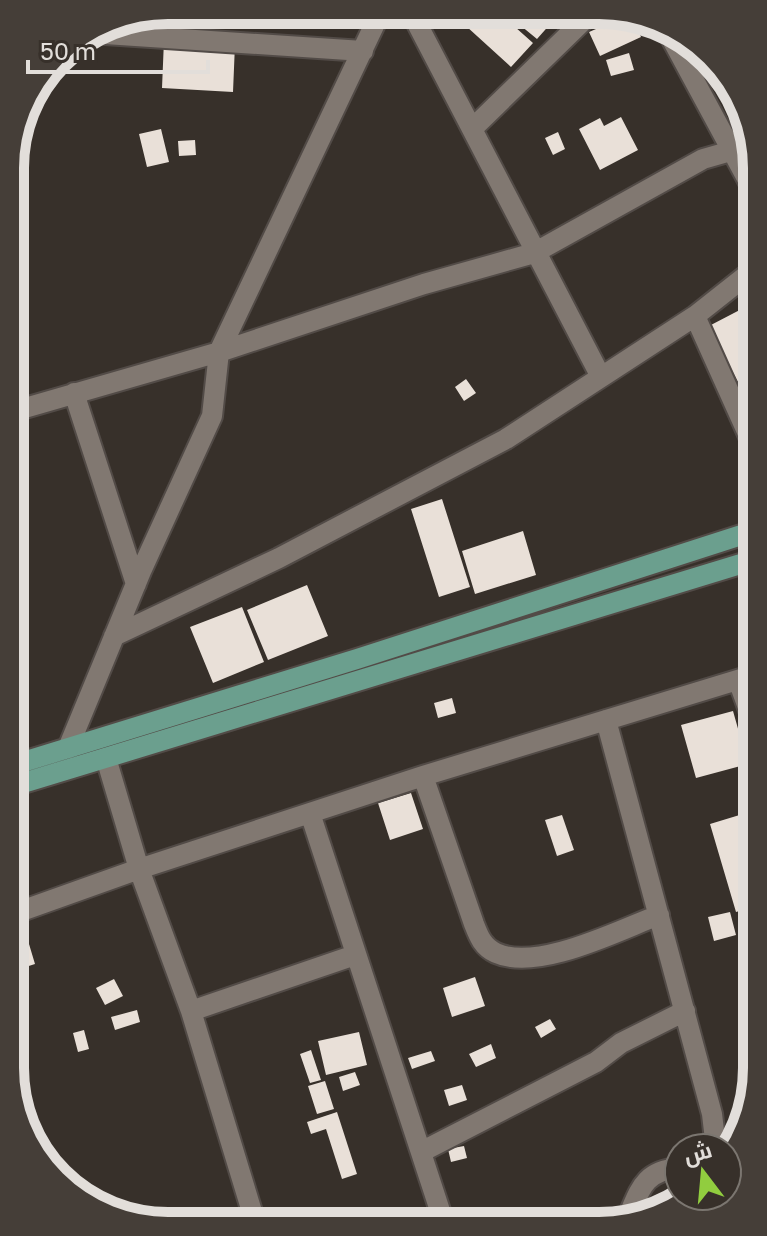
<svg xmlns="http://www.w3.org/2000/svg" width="767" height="1236" font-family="'Golos Text',Cairo,sans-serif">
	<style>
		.building { fill: #e9e0d8 }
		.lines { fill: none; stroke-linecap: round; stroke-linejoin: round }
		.minor-casing { stroke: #524b47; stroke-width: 24 }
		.major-casing { stroke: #524b47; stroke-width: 24 }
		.minor { stroke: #817871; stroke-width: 20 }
		.major { stroke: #6b9f8e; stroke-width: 20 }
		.rim { fill: none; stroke: #e2deda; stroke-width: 10 }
	</style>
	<rect width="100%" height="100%" fill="#37302a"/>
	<!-- building -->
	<path class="building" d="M479,12H498L533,43L511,67L466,26Z
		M504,12H555L560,13L537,39Z
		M631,14L641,37L600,56L589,32Z
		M164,40L235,44L233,92L162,88Z
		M629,53L634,70L611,76L606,60Z
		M621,117L638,150L600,170L579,129L600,118L604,126Z
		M161,129L169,162L147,167L139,134Z
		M558,132L565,149L553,155L545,138Z
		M195,140L196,155L179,156L178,141Z
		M757,301V373L738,382L709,326Z
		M466,379L476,393L464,401L455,387Z
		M757,382V419L741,391Z
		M442,499L470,587L439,597L411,509Z
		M523,531L536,575L475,594L462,551Z
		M307,585L328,636L268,660L247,610Z
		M757,595V654H756L740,600Z
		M242,607L264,662L213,683L190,627Z
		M452,698L456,713L438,718L434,703Z
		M733,711L748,764L696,778L681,725Z
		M411,793L423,829L390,840L378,803Z
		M756,810L757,906L736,912L710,824Z
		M562,815L574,850L557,856L545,820Z
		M730,912L736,935L714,941L708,917Z
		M26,934L35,964L10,972V939Z
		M475,977L485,1006L452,1017L443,988Z
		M114,979L123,996L105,1005L96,988Z
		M137,1010L140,1022L115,1030L111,1017Z
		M550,1019L556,1029L541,1038L535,1027Z
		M84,1030L89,1049L78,1052L73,1033Z
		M359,1032L367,1065L326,1075L318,1041Z
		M491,1044L496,1058L476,1067L469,1054Z
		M311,1050L321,1080L310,1083L300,1054Z
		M431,1051L435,1061L412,1069L408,1058Z
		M355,1072L360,1085L343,1091L339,1077Z
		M325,1081L334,1109L317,1114L308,1086Z
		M462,1085L467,1100L449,1106L444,1090Z
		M337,1112L357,1174L342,1179L326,1129L311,1134L307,1122Z
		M464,1146L467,1158L451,1162L448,1149Z
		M213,1209L218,1225H178L177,1221Z"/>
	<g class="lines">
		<!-- minor casing -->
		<g class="minor-casing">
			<path id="minor" d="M411,12L601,377
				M668,32L757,197
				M90,33L363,51
				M473,128L591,13
				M695,316L757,454
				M74,393L136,584
				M11,412L219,352L381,11
				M114,636L279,558L506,439L695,316L757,267
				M738,680L757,732
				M606,720L712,1114L716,1148
				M68,748L142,569L212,416L219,352L424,284L534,253L703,159L731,151L754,153
				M106,758L139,869L191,1011L256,1225
				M423,776L474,924C479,937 483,947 496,953C538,972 619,930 659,915
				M310,813L445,1226
				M10,915L139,869L423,776L757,674
				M191,1011L355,955
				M11,1071L33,1143
				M421,1152L596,1062L621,1043L685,1011
				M626,1221C640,1191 642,1171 679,1168"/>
		</g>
		<!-- major casing -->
		<g class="major-casing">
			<path id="major" d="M10,766L357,659L757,530
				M10,787L757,559"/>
		</g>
		<!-- minor -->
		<use href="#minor" class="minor"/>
		<!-- major -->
		<use href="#major" class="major"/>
	</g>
	<!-- crop -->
	<path d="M0 0H767V1236H0ZM168 24H599A144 144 0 0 1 743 168V1068A144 144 0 0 1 599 1212H168A144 144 0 0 1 24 1068V168A144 144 0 0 1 168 24Z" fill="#453e38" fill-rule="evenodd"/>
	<path class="rim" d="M168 24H599A144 144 0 0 1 743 168V1068A144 144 0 0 1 599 1212H168A144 144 0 0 1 24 1068V168A144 144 0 0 1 168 24Z"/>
	<!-- north arrow -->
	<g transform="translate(703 1172) rotate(344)"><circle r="38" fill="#37302a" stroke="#7b7670" stroke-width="2"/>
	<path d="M0-6L14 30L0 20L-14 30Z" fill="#91cd3f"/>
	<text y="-12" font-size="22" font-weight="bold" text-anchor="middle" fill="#e2deda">ش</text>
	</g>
	<!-- scale -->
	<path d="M28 60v12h180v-12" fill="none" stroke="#e2deda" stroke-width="4"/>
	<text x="40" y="60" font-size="24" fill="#e2deda" stroke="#37302a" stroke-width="6" paint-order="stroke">50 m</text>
</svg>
